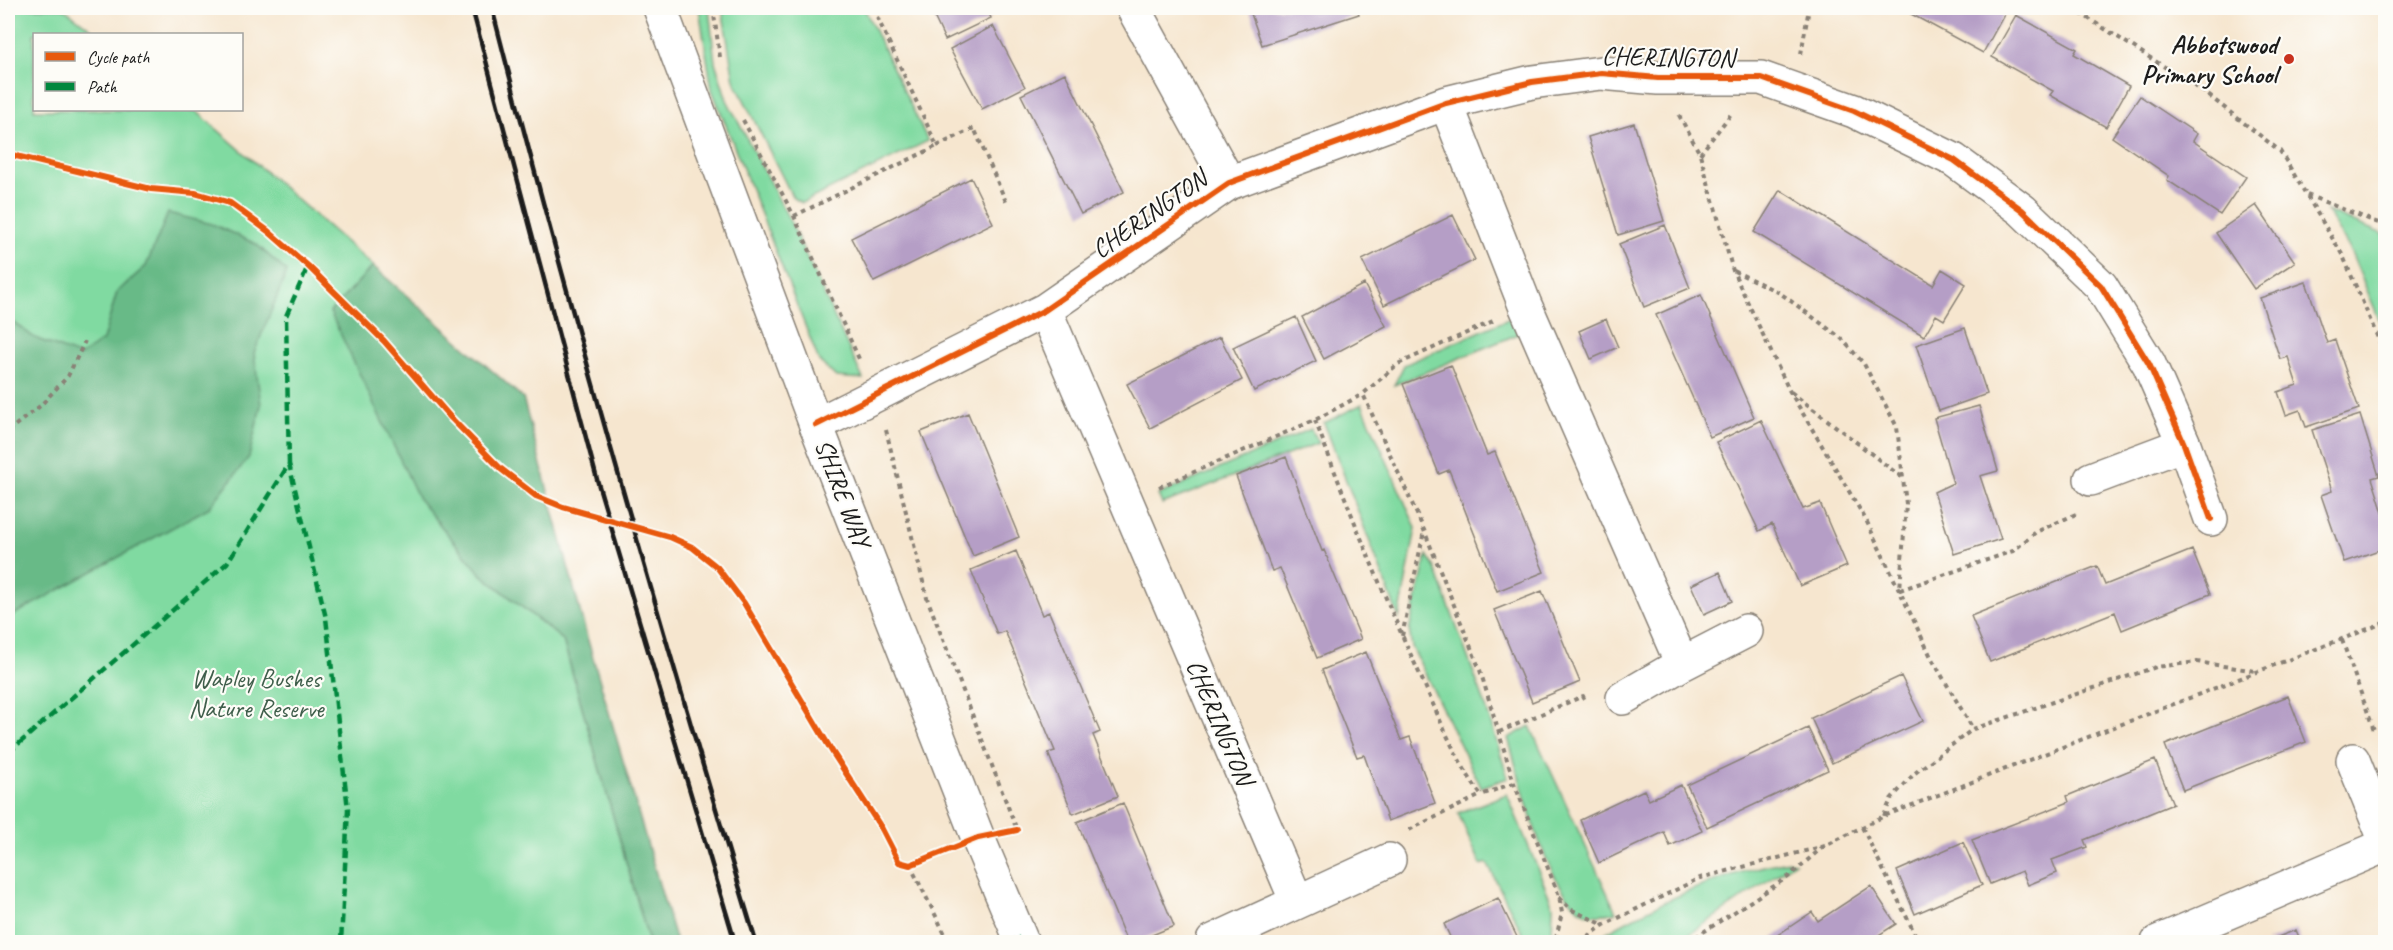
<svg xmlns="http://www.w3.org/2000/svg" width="2393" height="950" font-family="Caveat,sans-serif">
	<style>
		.green { fill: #80daa1; stroke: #4e7b5e; stroke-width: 1.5 }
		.forest { fill: #68ba87; stroke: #426b52; stroke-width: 1.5 }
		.building { fill: #b59ec6 }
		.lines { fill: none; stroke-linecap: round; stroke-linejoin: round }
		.minor-casing { stroke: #898176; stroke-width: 36 }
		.tertiary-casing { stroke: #898176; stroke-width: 36 }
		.path { stroke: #898176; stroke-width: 4; stroke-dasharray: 4.5 4.5; stroke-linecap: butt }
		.minor { stroke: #fff; stroke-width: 33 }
		.tertiary { stroke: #fff; stroke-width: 33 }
		.rail { stroke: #1c1c1c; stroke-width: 4.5 }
		.quiet { stroke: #00873e; stroke-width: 4.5; stroke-dasharray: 9 4.5; stroke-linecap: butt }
		.cycleway-casing { stroke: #fdfcf7; stroke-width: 10 }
		.cycleway { stroke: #e8590c; stroke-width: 6 }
		.poi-dot { fill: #c8321e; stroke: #fdfcf7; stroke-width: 2 }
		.labels { text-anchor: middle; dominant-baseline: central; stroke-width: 4.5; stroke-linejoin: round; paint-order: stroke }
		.poi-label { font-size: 26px; font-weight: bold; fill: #1c1c1c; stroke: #fdfcf7; text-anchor: end }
		.street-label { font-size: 26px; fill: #1c1c1c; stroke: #fdfcf7 }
		.park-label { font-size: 26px; fill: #3f5e4b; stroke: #fdfcf7 }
	</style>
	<rect width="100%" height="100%" fill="#fdfcf7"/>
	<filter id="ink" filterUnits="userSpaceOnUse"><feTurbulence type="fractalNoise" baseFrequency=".0167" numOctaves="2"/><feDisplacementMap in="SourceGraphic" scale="12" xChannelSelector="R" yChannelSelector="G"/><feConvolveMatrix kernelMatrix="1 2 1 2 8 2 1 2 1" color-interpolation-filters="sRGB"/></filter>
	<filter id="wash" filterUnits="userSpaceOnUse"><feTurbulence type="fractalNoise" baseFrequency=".008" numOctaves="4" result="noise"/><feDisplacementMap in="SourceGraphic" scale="24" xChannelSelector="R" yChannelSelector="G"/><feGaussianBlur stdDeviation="1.35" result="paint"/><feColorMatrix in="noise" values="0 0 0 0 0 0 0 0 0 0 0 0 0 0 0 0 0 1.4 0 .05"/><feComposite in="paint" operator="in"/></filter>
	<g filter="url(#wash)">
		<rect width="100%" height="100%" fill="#f6e6cf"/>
		<!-- green -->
		<path class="green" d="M8,8H63L98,34H34V110H195L373,266L330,312L481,574L563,640L649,942H8Z
			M699,8H709L715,62L727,100L791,223L863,379L836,377L819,361L712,90Z
			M722,8H864L928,141L802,203L793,198L734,80Z
			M2327,211L2385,235V333L2352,255Z
			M1515,316L1523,332L1394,385L1404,365Z
			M1362,404L1416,528L1399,618L1324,423Z
			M1311,429L1318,443L1162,504L1158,495Z
			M1427,555L1435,568L1484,701L1508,778L1481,787L1412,647L1409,630Z
			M1530,726L1616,912C1604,915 1587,917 1577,907C1541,873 1522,785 1508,738Z
			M1507,794L1553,906L1552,933L1549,942H1527L1487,863L1481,865L1458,813Z
			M1788,861L1795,862L1678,942H1590C1650,906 1718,873 1788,861Z"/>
		<!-- forest -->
		<path class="forest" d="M168,213L212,224L256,244L287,272L254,353L261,405L249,457L210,507L8,618V318L35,338L80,356L103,340L117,292L146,266Z
			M373,266L523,398L587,637L676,942H649L563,640L481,574L420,501L330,312Z"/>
		<g id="blocks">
			<!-- building -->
			<path class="building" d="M930,8H986L991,18L945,40Z
				M1249,8H1357L1359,14L1262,45Z
				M1900,8H2000L2006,11L1983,53Z
				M2016,15L2077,49L2074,54L2129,86L2106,127L2050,95L2053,91L1992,57Z
				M993,26L1025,87L982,109L950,49Z
				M1065,73L1124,192L1081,214L1021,95Z
				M2140,96L2197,134L2193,141L2246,177L2220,215L2167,180L2169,176L2112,137Z
				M1634,123L1664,221L1618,235L1588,137Z
				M971,178L993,223L874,282L851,238Z
				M1780,190L1933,285L1942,269L1966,284L1944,320L1936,315L1924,336L1754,232Z
				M2256,205L2295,262L2254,289L2216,233Z
				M1453,215L1475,260L1384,305L1362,260Z
				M1665,225L1690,288L1644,307L1619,244Z
				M2306,282L2327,343L2335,340L2359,409L2306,427L2300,410L2286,415L2278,392L2297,385L2288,357L2280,359L2260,298Z
				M1364,284L1386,326L1324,359L1302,317Z
				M1701,295L1754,417L1710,437L1656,315Z
				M1296,317L1316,361L1254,391L1233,347Z
				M1606,319L1618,347L1591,359L1579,331Z
				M1965,328L1987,394L1939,411L1916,345Z
				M1220,337L1242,380L1150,428L1127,384Z
				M1451,365L1487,455L1495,452L1544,572L1497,591L1449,470L1439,474L1403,384Z
				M1979,406L1998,471L1980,476L2001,539L1954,554L1934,492L1953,483L1934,418Z
				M968,413L1019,537L973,556L921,432Z
				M2360,415L2379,476L2372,478L2385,519V548L2344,562L2321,495L2332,491L2312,430Z
				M1761,420L1803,509L1820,503L1847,566L1800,586L1772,524L1759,531L1716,442Z
				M1286,457L1322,551L1324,550L1361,639L1317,658L1280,568L1272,571L1236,476Z
				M2192,550L2210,594L2122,630L2115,612L1990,662L1971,616L2097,566L2105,585Z
				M1016,551L1042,615L1049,612L1100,732L1093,735L1118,796L1073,814L1048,753L1055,751L1005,631L997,634L971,570Z
				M1720,572L1732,601L1704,614L1691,585Z
				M1542,591L1580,682L1532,702L1494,610Z
				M1366,652L1401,740L1410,737L1435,803L1388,821L1364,755L1357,757L1322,670Z
				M1901,676L1923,721L1832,763L1811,718Z
				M2288,696L2306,742L2183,790L2165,745Z
				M1808,728L1828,770L1707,827L1687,785Z
				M2155,760L2173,804L2084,840L2087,847L2052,860L2057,873L2028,885L2022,871L1990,884L1972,840L2069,802L2067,796Z
				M1681,785L1702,831L1670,846L1664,832L1599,863L1580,820L1644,790L1649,800Z
				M1123,803L1174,926L1135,942H1127L1077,822Z
				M1963,842L1982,885L1915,914L1897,871Z
				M1871,886L1896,924L1868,942H1767L1812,912L1818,921Z
				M1498,898L1518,939L1511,942H1449L1452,941L1444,924Z
				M2296,930L2301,942H2265Z"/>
		</g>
	</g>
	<g filter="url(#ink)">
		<use href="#blocks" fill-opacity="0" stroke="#898176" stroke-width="1.5"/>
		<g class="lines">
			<!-- minor casing -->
			<g class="minor-casing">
				<path id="minor" d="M1133,8L1229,183
					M1446,103L1525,305L1682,664
					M1045,310L1297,902
					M816,425L1045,310L1229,183L1446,103L1532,82L1601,73L1658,78H1761L1854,111L1954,160L2022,210L2101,286L2149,364L2184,444L2211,519
					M2091,479L2184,444
					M1623,698L1682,664L1746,631
					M2353,760L2386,842
					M1213,941L1389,860
					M2158,942L2386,845"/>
			</g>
			<!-- tertiary casing -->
			<g class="tertiary-casing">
				<path id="tertiary" d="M660,8L816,425L978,838L1022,942"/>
			</g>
			<!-- path -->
			<path class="path" d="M713,8L720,57
				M2072,8L2204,92L2280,151L2343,256L2386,357
				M1801,54L1809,8
				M1679,115L1700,154L1733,271L1789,390L1866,520L1932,659L1973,729
				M743,120L794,216L860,361
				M937,146L974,128L1007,204
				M1700,154L1731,114
				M2307,195L2386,226
				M794,216L937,146L873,8
				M1734,271L1780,293L1841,338L1864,364L1897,427L1906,504L1900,590L2013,551L2036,532L2076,514L2075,510
				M1493,321L1398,364L1363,394L1424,530L1480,670L1514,783L1559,896L1562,913L1555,942
				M1791,392L1904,479
				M1315,420C1348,507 1382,593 1421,677C1439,717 1455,759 1481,795L1514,783
				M886,430L927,598L1017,830
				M8,431L40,406L68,376L85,341
				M1159,487L1315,420L1363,394
				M1402,636L1424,531
				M2342,640L2374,730
				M1499,732L1583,696L1586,703
				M1884,816L1891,799L1915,773L1973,729L2156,667L2197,662L2256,671
				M1862,827L1919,942
				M1409,830L1481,795
				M910,865L949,942
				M1559,897L1570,909L1604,925
				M1580,942L1604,925L1700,878L1825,846L1884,816L2386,622
				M1688,942L1788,877L1824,846"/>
			<!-- minor -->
			<use href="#minor" class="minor"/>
			<!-- tertiary -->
			<use href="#tertiary" class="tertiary"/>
			<!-- rail -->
			<path class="rail" d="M472,8L598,483L735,942
				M492,8C572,322 662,632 756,942"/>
			<!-- quiet -->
			<path class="quiet" d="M289,464L286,316L308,266
				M8,753L227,563L289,464L326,618L348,809L341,942
				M1006,942L1019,937"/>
			<!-- cycleway casing -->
			<g class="cycleway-casing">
				<path id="cycleway" d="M8,154L151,189L195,193L230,203L268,231L308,266L384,341L451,418L501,469L536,496L563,507L670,537L692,547L717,567L744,603L833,753L882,829L899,862L910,865L978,838L1017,830
					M816,425L1045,310L1229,183L1446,103L1532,82L1601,73L1658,78H1761L1854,111L1954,160L2022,210L2101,286L2149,364L2184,444L2211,519"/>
			</g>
			<!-- cycleway -->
			<use href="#cycleway" class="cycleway"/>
		</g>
	</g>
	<!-- markers -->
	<circle class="poi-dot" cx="2289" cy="59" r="6"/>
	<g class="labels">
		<!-- poi labels -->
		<g class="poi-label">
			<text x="2277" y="44">Abbotswood<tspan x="2277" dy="30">Primary School</tspan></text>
		</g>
		<!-- street labels -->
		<g class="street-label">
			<text transform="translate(1668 57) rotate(1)">CHERINGTON</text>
			<text transform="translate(1149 214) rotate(-35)">CHERINGTON</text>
			<text transform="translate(843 493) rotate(69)">SHIRE WAY</text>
			<text transform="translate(1220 722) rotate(67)">CHERINGTON</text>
		</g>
		<!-- park labels -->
		<g class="park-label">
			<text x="256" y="678">Wapley Bushes<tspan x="256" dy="30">Nature Reserve</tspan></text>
		</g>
	</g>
	<!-- margin -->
	<rect width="2393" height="950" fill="none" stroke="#fdfcf7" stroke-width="30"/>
	<!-- legend -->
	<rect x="33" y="33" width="210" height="78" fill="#fdfcf7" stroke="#a3a29f" stroke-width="1.5"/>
	<rect x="45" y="52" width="30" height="9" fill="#e8590c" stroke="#a3a29f" stroke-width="1.5"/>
	<text x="87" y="63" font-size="18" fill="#1c1c1c">Cycle path</text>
	<rect x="45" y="82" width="30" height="9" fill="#00873e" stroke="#a3a29f" stroke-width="1.5"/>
	<text x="87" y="93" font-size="18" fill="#1c1c1c">Path</text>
</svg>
